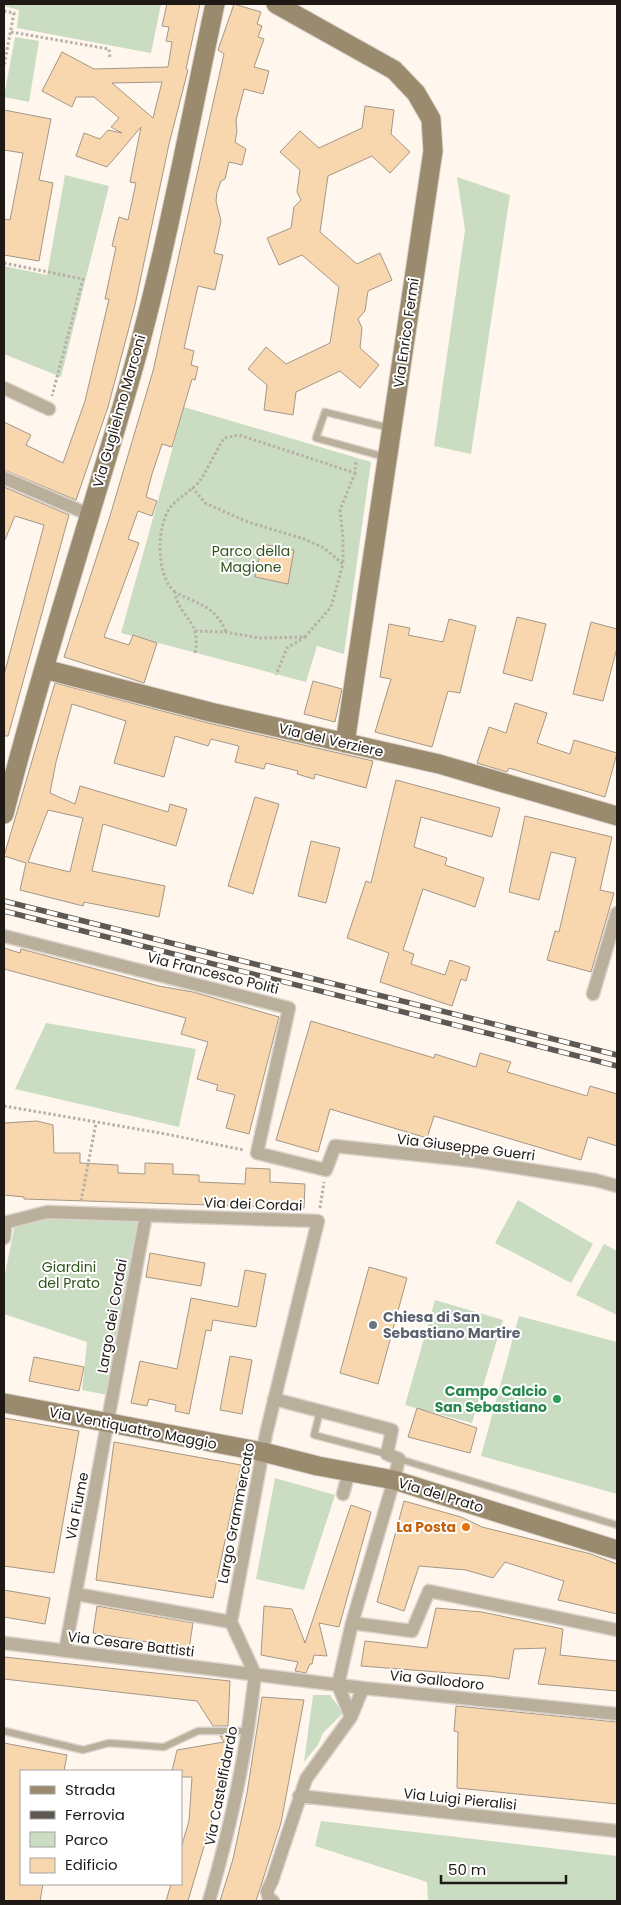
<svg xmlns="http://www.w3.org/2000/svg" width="621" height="1905" font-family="Poppins,sans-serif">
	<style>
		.green { fill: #cadcc2 }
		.building { fill: #f8d7ae; stroke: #a39789; fill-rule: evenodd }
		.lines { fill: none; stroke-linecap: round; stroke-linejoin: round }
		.lane-casing { stroke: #dbd3cb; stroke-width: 9 }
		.street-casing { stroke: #dbd3cb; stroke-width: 15 }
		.secondary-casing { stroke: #dbd3cb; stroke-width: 21 }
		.path { stroke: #b7b0a9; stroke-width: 3; stroke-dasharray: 2.5 2.5; stroke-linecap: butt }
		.lane { stroke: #b9af9b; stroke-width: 6 }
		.street { stroke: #b9af9b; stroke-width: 12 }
		.secondary { stroke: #9a8b6f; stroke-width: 19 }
		.rail-casing { stroke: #5d5851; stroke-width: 5.5 }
		.rail { stroke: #fff; stroke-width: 4; stroke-dasharray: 11; stroke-linecap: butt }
		.worship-dot { fill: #6b7280; stroke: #fff; stroke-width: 2 }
		.leisure-dot { fill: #2e9e5b; stroke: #fff; stroke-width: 2 }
		.food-dot { fill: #e8710a; stroke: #fff; stroke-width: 2 }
		.labels { text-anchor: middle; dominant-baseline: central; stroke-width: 4; stroke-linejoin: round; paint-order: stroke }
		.street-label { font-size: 14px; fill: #1e1914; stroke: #fff }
		.park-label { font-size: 14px; fill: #2f531a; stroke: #fff }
		.worship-label { font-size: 14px; font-weight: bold; fill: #5b616d; stroke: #fff; text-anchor: start }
		.leisure-label { font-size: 14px; font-weight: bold; fill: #27864d; stroke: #fff; text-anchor: end }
		.food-label { font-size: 14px; font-weight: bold; fill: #c56008; stroke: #fff; text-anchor: end }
	</style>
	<rect width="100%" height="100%" fill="#fff7ee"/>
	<!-- green -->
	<path class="green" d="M4,4H161L151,53L17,28L19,10L4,6Z
		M15,37L39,41L29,102L4,97Z
		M65,175L109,186L61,377L4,354V266L47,275Z
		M457,177L510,195L471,454L434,446L465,230Z
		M184,407L371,462L344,654L317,646L306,682L121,633Z
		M46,1023L196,1049L179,1127L15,1089Z
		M518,1200L593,1244L571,1283L495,1243Z
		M47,1216L139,1220L107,1395L82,1390L87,1342L4,1314V1279L15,1224Z
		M604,1244L617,1251V1315L576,1295Z
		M435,1300L503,1320L472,1423L405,1405Z
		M519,1316L617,1342V1494L481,1456Z
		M275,1478L335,1495L304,1590L256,1579Z
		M313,1695H330L343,1713L323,1733L318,1745L304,1762Z
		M321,1821L617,1856V1899L616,1901H428L427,1882L315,1846Z"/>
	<!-- building -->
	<path class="building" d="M167,4H200L186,69L188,70L169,144L135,305L108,407L76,500L4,470V422L31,435L26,445L63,463L85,401L109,299H105L116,247L112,246L119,217L128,220L136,183L130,182L141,127L107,167L76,156L84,133L100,139L108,130L122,133L111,127L119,118L94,97H76L72,107L42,91L62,52L94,69L168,67L172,42L166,41L169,27L162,26ZM162,82L153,118L112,83Z
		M234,4L261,12L257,24L262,26L258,37L264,39L254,67L269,71L263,94L244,89L236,120L237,131L235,142L246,149L242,165L229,162L225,179L221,181L217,192L216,201L221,221L214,253L223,255L215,290L198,286L184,348L194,351L191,365L198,367L195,380L192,379L172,447L162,444L152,474L146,497L157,501L152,516L138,511L128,539L139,543L104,637L129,645L133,635L157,643L144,683L64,657L110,516L153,371L224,54L218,50Z
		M365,106L394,110L391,134L410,152L390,173L372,156L328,176L320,232L357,264L380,253L392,280L368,291L365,311L358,319L362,328L360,348L379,365L360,388L340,371L296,392L293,415L264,410L267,385L248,369L266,347L286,364L330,343L339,287L302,255L279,265L267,238L291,228L294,207L301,200L297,192L300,170L280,152L300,131L319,148L362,128Z
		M4,110L51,119L39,180L53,183L39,261L4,255V219L10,220L23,153L4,150Z
		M4,487L69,515L8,736H4V675L44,525L15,516L4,542Z
		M262,544L294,550L288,584L255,577Z
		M517,617L546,624L532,681L503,673Z
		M449,619L476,626L460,693L448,691L432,747L375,732L391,679L380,677L389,624L410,628L408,635L443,642Z
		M591,622L617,629V648L603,701L573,694Z
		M313,681L342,689L335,722L304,714Z
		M55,683L208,723L373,761L366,788L315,774L314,779L297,774L298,771L266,763L264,769L235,762L239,746L211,739L208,746L175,736L164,777L114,763L126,721L72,704L56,762L50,793L75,804L80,786L168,812L170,804L187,809L176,846L103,824L92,871L165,886L159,917L84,902L83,906L20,890L26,863L4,856ZM48,810L83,818L70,872L28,862Z
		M515,703L547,713L537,743L570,754L574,740L617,753L605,797L509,768L507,772L477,763L489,727L506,733Z
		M396,780L500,808L492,837L421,817L414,847L447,858L445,865L484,878L475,907L423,889L403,950L414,954L411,964L445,975L450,960L470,967L466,981L461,979L452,1006L380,982L389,953L347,938L366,881L371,883Z
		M255,797L279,804L253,894L228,886Z
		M525,816L612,837L600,890L614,893L591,972L547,960L555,931L559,932L576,858L551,852L539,900L509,892Z
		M311,841L340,848L326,903L298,896Z
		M4,948L20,953L21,949L159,986L193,992L279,1017L249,1134L226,1128L235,1095L216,1090L218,1085L197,1079L208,1042L181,1034L186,1018L4,969Z
		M311,1021L434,1058L435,1054L476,1067L480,1053L511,1062L507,1072L587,1096L590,1086L617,1094V1146L588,1137L581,1160L434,1116L427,1138L330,1109L318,1152L276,1140Z
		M37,1121L53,1125L54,1153H80V1163L118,1165V1173L145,1174V1163L173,1164V1174L199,1175V1182L245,1184L246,1168L270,1169V1182L305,1184L304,1208L24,1199V1197L4,1195V1123Z
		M150,1253L205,1263L201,1286L146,1277Z
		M369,1267L407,1278L378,1384L340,1373Z
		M245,1270L266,1274L256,1327L213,1320L211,1331L206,1330L189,1414L175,1411L176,1405L149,1399L147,1406L131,1403L140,1361L177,1369L191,1298L238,1307Z
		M230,1356L252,1360L242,1414L220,1410Z
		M34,1357L84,1367L79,1391L29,1381Z
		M417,1408L477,1428L470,1453L408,1437Z
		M4,1418L79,1431L54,1573L4,1566Z
		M114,1442L241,1465L213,1598L96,1580Z
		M404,1501L461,1517L482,1527L591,1554L617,1564V1614L558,1600L564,1581L505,1562L493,1578L466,1570L419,1566L404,1611L377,1602Z
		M351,1505L371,1512L339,1627L319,1623L327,1656L314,1655L312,1664H310L306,1673L295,1671L298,1662L261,1655L264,1606L292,1609L305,1643Z
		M4,1590L50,1598L45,1624L4,1617Z
		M97,1606L193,1623L189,1649L93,1633Z
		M436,1608L482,1612L563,1629L560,1655L617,1661V1691L538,1684L546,1648L514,1649L509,1679L489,1676L361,1666L365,1641L427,1648Z
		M4,1657L230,1681L228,1726H213L197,1701L4,1679Z
		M262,1697L304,1700L281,1823L256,1901H220L233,1859L247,1793Z
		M456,1706L617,1722V1804L457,1788L458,1732L454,1731Z
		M220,1736H228L229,1741L222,1785L188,1901H166L171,1884H181V1848L189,1821L192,1777H181V1771H172L177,1750L224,1742Z
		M4,1743L67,1755L64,1771H21V1884H43L40,1901H4Z"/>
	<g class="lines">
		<!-- lane casing -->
		<g class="lane-casing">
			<path id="lane" d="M385,457L316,438L325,412L390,428
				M320,1411L314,1435L387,1454
				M399,1459L617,1525
				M4,1731L83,1750L109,1743L164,1747L198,1731H248"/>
		</g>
		<!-- street casing -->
		<g class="street-casing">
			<path id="street" d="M4,388L49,409
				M4,478L88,514
				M4,936L289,1008L257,1153L326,1170L335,1146L475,1161L595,1180L617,1186
				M593,994L617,913
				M4,1223L47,1212L318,1221L266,1434L231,1622L255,1674
				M4,1238L6,1222
				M274,1399L392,1430L387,1454L399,1459L394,1480L352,1623
				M343,1494L349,1472
				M76,1594L231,1622
				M4,1643L363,1688L617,1714
				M65,1651L146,1215
				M351,1717L338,1685L352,1623L412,1631L429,1591L617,1630
				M299,1796L617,1831
				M209,1901C231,1826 247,1752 255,1674
				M273,1901L269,1899L267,1891L272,1881L306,1779L351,1717L363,1688"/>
		</g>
		<!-- secondary casing -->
		<g class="secondary-casing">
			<path id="secondary" d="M276,4L394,70L416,93L431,119L433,151L345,743
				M44,669L210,712L439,764L617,816
				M4,814C40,674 84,536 125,397C163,269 187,135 215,4
				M4,1403L263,1452L318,1466L394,1480L617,1550"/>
		</g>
		<!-- path -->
		<path class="path" d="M4,11L14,13L4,66
			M11,32L109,49L110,59
			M4,263L83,279L52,396
			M192,487L205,503L248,522L304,539L324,548L343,564V538L340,510L355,473
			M175,592C156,577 156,527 170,508C178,497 194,490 201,479C209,466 216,451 224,438L239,435L355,473L356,460
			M195,631L226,632L259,638L305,637L287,648L276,675
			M305,637L331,607L343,564
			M195,653C202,620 178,617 175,592C198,605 215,605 226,632
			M4,1106L166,1134L244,1150
			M81,1201L96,1123
			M320,1208L324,1182"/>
		<!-- lane -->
		<use href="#lane" class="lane"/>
		<!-- street -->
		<use href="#street" class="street"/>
		<!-- secondary -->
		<use href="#secondary" class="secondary"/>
		<!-- rail casing -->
		<g class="rail-casing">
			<path id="rail" d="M4,901L617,1055
				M4,911L617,1066"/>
		</g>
		<!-- rail -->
		<use href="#rail" class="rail"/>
	</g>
	<!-- markers -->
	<circle class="worship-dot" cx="373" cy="1325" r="5"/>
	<circle class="leisure-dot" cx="557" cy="1399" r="5"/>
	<circle class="food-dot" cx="466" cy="1527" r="5"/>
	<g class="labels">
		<!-- street labels -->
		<g class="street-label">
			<text transform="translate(406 333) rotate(-82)">Via Enrico Fermi</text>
			<text transform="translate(119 411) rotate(-74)">Via Guglielmo Marconi</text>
			<text transform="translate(331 740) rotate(13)">Via del Verziere</text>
			<text transform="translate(213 973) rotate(14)">Via Francesco Politi</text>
			<text transform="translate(466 1147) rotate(7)">Via Giuseppe Guerri</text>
			<text transform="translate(253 1204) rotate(2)">Via dei Cordai</text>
			<text transform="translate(112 1316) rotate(-80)">Largo dei Cordai</text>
			<text transform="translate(133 1428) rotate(11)">Via Ventiquattro Maggio</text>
			<text transform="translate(441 1495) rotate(17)">Via del Prato</text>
			<text transform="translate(77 1506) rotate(-79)">Via Fiume</text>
			<text transform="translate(236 1513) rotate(-79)">Largo Grammercato</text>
			<text transform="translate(131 1644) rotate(7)">Via Cesare Battisti</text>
			<text transform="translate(437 1680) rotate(6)">Via Gallodoro</text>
			<text transform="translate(221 1786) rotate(-79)">Via Castelfidardo</text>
			<text transform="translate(460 1799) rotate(6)">Via Luigi Pieralisi</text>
		</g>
		<!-- park labels -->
		<g class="park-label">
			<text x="251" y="551">Parco della<tspan x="251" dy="16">Magione</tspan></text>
			<text x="69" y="1267">Giardini<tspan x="69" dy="16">del Prato</tspan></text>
		</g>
		<!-- worship labels -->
		<g class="worship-label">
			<text x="383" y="1317">Chiesa di San<tspan x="383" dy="16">Sebastiano Martire</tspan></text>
		</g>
		<!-- leisure labels -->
		<g class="leisure-label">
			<text x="547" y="1391">Campo Calcio<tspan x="547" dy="16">San Sebastiano</tspan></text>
		</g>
		<!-- food labels -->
		<g class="food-label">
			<text x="456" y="1527">La Posta</text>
		</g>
	</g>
	<!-- border -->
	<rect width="621" height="1905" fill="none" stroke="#1e1914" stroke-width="10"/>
	<!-- legend -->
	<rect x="20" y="1770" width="162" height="115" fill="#ffffff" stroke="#a5a3a1"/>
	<rect x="30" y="1786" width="25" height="8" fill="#9a8b6f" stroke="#a5a3a1"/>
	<text x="65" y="1795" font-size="15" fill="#1e1914">Strada</text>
	<rect x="30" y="1811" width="25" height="8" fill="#5d5851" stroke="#a5a3a1"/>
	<text x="65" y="1820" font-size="15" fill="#1e1914">Ferrovia</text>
	<rect x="30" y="1832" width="25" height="15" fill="#cadcc2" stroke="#a5a3a1"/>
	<text x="65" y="1845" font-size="15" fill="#1e1914">Parco</text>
	<rect x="30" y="1858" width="25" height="15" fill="#f8d7ae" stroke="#a5a3a1"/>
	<text x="65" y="1870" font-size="15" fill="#1e1914">Edificio</text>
	<!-- scale -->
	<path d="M441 1875v8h125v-8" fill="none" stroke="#1e1914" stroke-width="2.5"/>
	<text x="448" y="1875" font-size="15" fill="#1e1914" stroke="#ffffff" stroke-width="4" paint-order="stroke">50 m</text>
</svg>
